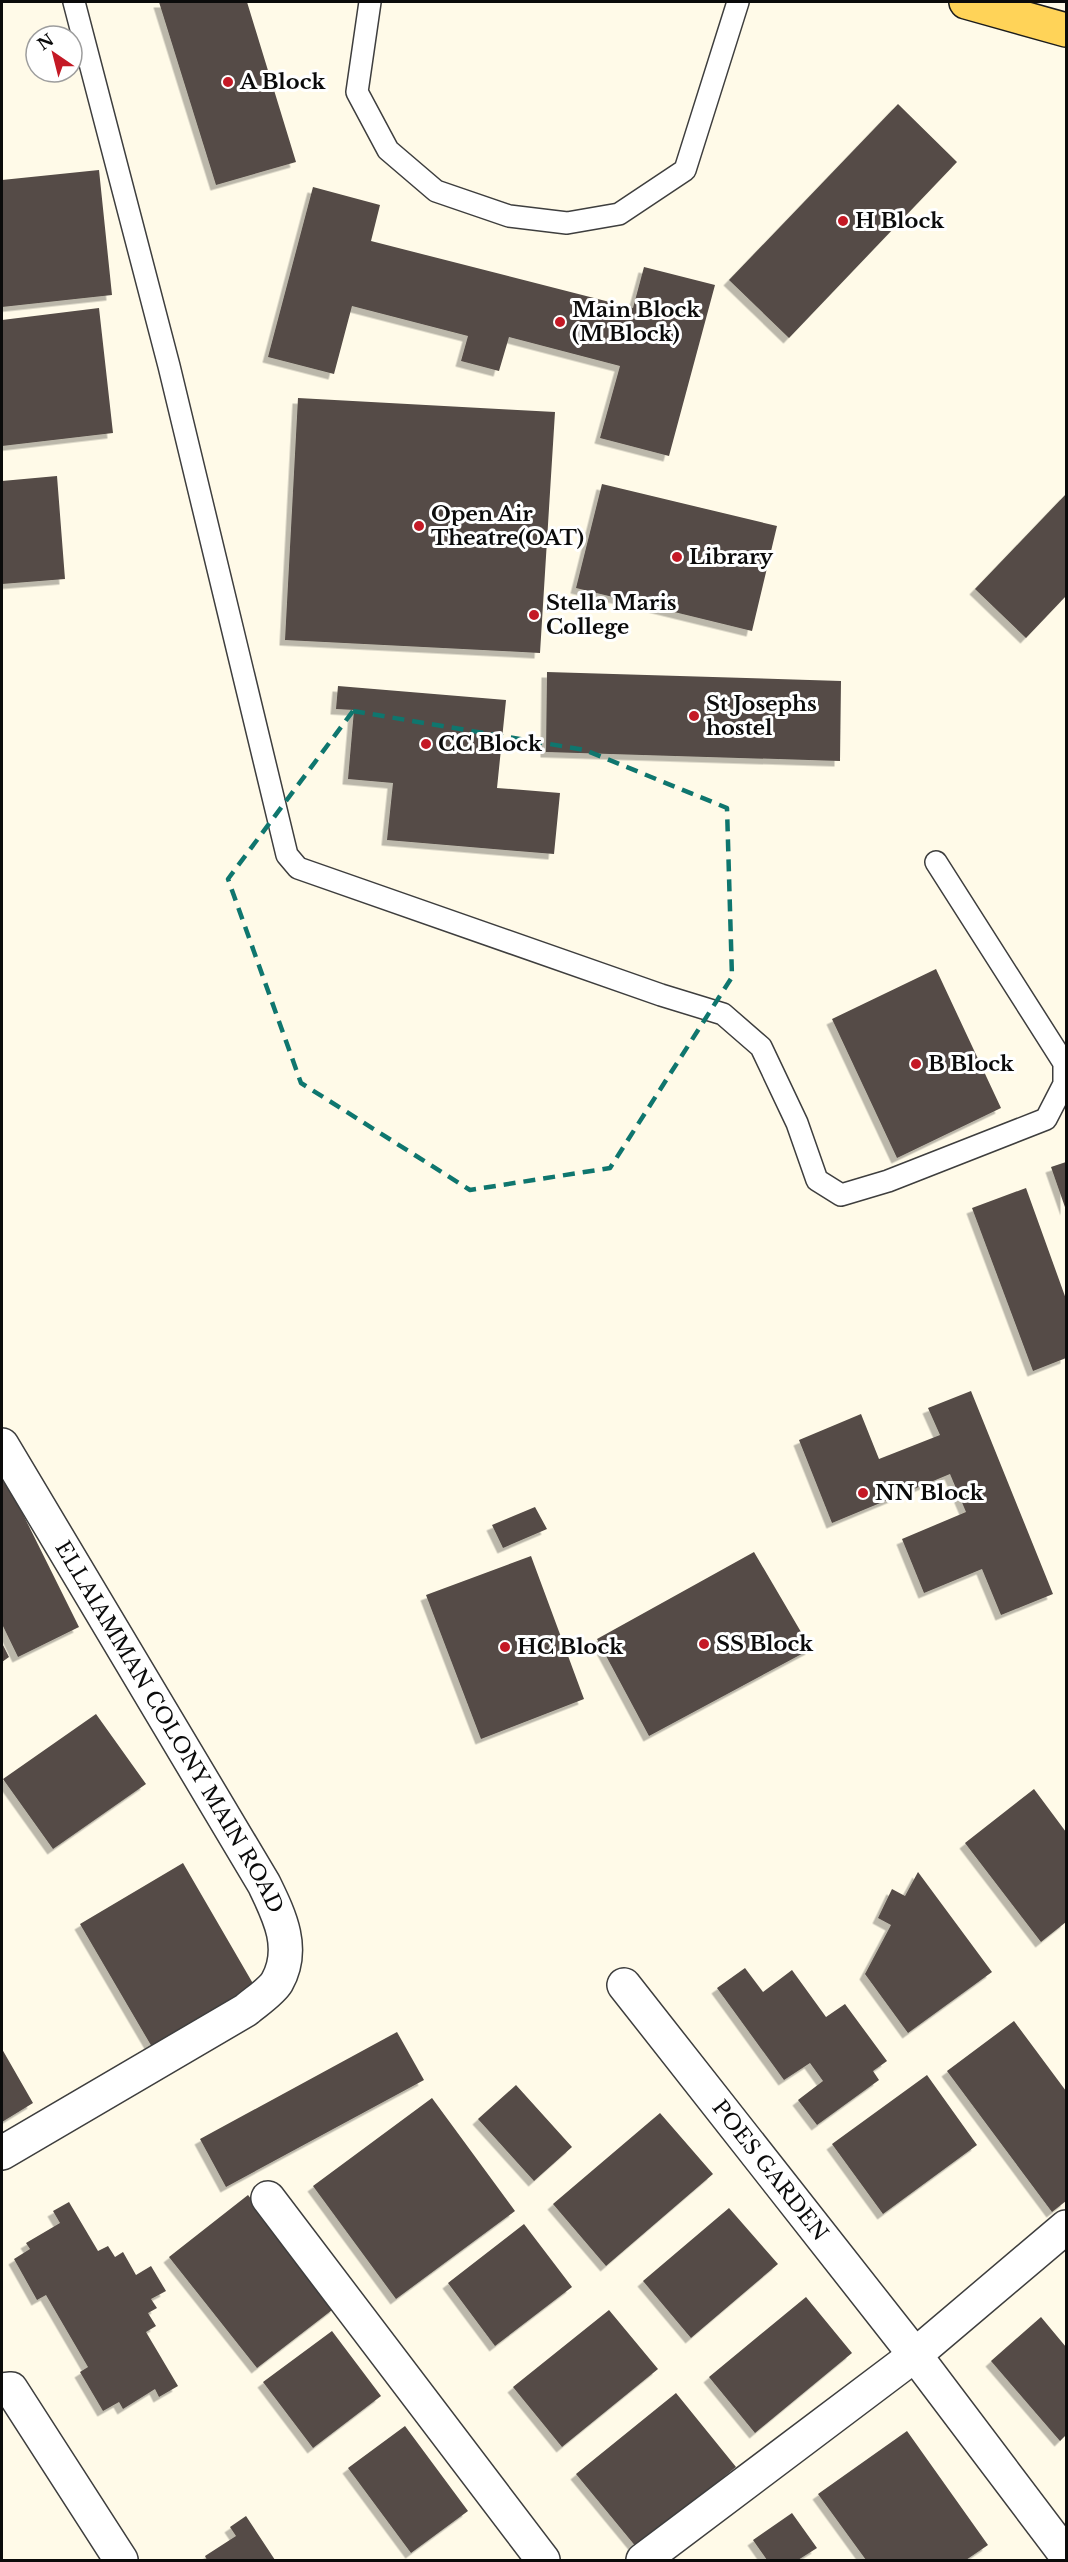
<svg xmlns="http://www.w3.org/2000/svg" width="1068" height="2562" font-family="'Libre Baskerville',serif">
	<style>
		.building { fill: #544b46; filter: url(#shadow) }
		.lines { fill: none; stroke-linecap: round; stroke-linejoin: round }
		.service-casing { stroke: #3e3e3e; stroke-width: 24 }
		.minor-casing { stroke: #3e3e3e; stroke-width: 36 }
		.primary-casing { stroke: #1c1c1c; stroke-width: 36 }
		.service { stroke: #fff; stroke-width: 21 }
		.minor { stroke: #fff; stroke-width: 33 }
		.primary { stroke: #ffd358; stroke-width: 33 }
		.marked { fill: none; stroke: #0f766e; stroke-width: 4.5; stroke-dasharray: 12 8; stroke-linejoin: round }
		.poi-dot { fill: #c41925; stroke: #fff; stroke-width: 2 }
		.labels { text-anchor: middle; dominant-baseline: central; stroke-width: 6; stroke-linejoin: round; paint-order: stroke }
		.poi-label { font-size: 21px; font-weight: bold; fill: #0b0b0b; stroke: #fff; text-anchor: start }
		.street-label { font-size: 21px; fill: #0b0b0b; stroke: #fff }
	</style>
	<defs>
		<filter id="shadow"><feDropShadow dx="-5.5" dy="5.5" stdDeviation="0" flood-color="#0004"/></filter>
	</defs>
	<rect width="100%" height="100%" fill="#fffae8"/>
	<!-- building -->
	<path class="building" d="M159,2H247L296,162L216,185Z
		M898,104L957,162L789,338L729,280Z
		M99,170L112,295L2,307V180Z
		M313,187L380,205L371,241L633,308L644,267L715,285L669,456L600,438L620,366L509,337L499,371L461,361L468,336L352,306L334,374L268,357Z
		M99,308L113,433L2,446V320Z
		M298,398L555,412L540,653L285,640Z
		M57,476L65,579L2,584V481Z
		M602,484L777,526L752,631L576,588Z
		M1066,494V596L1026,638L975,589Z
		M547,672L841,681L840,761L546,752Z
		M338,686L506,700L497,788L560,793L554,854L387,840L393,783L348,779L354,710L336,709Z
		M936,969L1001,1108L897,1158L832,1019Z
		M1066,1162V1210L1051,1167Z
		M1026,1188L1066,1299V1358L1033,1371L972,1208Z
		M971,1391L1053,1594L1001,1615L982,1569L924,1593L902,1539L966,1512L950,1474L832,1523L799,1440L861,1414L879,1459L940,1435L928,1408Z
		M2,1472L79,1627L18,1657L2,1624Z
		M535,1507L547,1529L503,1548L492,1525Z
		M754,1552L811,1649L649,1736L597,1639Z
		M531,1556L584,1699L481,1739L426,1595Z
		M2,1643L9,1657L2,1662Z
		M96,1714L146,1784L53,1849L3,1779Z
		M1034,1789L1066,1832V1922L1041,1942L965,1843Z
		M183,1863L255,1987L152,2047L80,1924Z
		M918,1872L992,1972L908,2033L865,1974L891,1925L878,1918L892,1889L905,1896Z
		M745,1968L763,1992L792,1970L826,2017L845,2004L887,2061L873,2071L879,2080L817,2125L798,2100L823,2081L810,2063L784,2080L717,1988Z
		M1014,2021L1066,2091V2201L1052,2212L947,2071Z
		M397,2032L424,2080L226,2187L200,2139Z
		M2,2049L33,2103L2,2122Z
		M927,2075L977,2145L883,2214L832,2144Z
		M516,2085L572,2147L534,2181L478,2119Z
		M432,2098L515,2211L396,2299L313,2186Z
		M660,2113L713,2174L606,2266L553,2204Z
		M248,2195L336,2307L257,2368L169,2257Z
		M69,2202L98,2251L108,2246L115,2257L123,2252L136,2275L151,2266L166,2291L151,2299L157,2308L148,2313L156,2326L146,2332L178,2386L159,2397L155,2389L123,2409L119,2402L103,2411L80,2372L88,2367L46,2295L37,2300L14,2259L30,2249L26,2243L60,2223L53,2211Z
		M729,2208L778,2264L691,2338L643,2281Z
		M524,2224L572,2287L495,2346L448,2283Z
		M806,2297L852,2353L755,2433L709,2377Z
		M609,2310L658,2369L562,2447L513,2387Z
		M1041,2317L1066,2347V2435L1060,2441L991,2361Z
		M332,2331L381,2396L313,2448L263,2382Z
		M676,2393L736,2467L637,2548L576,2474Z
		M405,2426L468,2511L411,2553L348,2468Z
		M907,2431L988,2545L966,2560H866L818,2494Z
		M792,2513L817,2548L798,2560H767L753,2540Z
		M246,2516L275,2560H207L205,2556L236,2536L230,2527Z"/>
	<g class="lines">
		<!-- service casing -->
		<g class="service-casing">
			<path id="service" d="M74,2L169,366L287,855L298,868L661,995L723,1014L761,1047L797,1123L817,1180L841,1195L888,1181L1046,1119L1064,1084V1063L936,862
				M370,2L357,92L388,150L436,191L509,216L567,223L619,214L685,170L738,2"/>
		</g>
		<!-- minor casing -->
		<g class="minor-casing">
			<g id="minor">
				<path id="s1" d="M2,1445L264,1884C279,1915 296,1948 277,1982C271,1992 255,2002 246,2010L2,2153"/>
				<path id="s2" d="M624,1985L915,2355L1066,2555"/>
				<path d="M268,2198L543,2560"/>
				<path d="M2,2390L11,2389L121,2560"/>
				<path d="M643,2560L915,2355L1066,2227"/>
			</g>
		</g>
		<!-- primary casing -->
		<g class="primary-casing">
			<path id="primary" d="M966,2L1066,30"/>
		</g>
		<!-- service -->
		<use href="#service" class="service"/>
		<!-- minor -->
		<use href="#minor" class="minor"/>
		<!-- primary -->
		<use href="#primary" class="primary"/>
	</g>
	<!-- marked area -->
	<path class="marked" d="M353,711L585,750L727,808L732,977L610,1168L470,1190L301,1083L228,879Z"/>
	<!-- markers -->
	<g class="poi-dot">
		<circle cx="228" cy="82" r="6"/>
		<circle cx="843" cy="221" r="6"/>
		<circle cx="560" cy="322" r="6"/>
		<circle cx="419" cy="526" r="6"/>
		<circle cx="677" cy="557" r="6"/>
		<circle cx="534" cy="615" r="6"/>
		<circle cx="694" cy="716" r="6"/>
		<circle cx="426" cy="744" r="6"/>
		<circle cx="916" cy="1064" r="6"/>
		<circle cx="863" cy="1493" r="6"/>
		<circle cx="704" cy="1644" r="6"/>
		<circle cx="505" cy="1647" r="6"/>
	</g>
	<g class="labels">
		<!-- poi labels -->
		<g class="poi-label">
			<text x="240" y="82">A Block</text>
			<text x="855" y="221">H Block</text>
			<text x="572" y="310">Main Block<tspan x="572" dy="24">(M Block)</tspan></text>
			<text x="431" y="514">Open Air<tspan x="431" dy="24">Theatre(OAT)</tspan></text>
			<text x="689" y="557">Library</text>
			<text x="546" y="603">Stella Maris<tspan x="546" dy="24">College</tspan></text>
			<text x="706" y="704">St Josephs<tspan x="706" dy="24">hostel</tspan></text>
			<text x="438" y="744">CC Block</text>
			<text x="928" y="1064">B Block</text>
			<text x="875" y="1493">NN Block</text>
			<text x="716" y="1644">SS Block</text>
			<text x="517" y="1647">HC Block</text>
		</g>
		<!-- street labels -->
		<g class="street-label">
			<text stroke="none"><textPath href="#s1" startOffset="328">ELLAIAMMAN COLONY MAIN ROAD</textPath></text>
			<text stroke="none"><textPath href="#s2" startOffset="236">POES GARDEN</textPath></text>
		</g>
	</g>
	<!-- border -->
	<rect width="1068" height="2562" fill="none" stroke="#0b0b0b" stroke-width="6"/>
	<!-- north arrow -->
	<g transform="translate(54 54) rotate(325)"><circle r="28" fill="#ffffff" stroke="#9d9d9d" stroke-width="1.5"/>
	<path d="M0-4.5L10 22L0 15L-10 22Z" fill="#c41925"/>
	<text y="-9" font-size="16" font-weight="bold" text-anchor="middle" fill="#0b0b0b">N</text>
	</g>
</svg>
